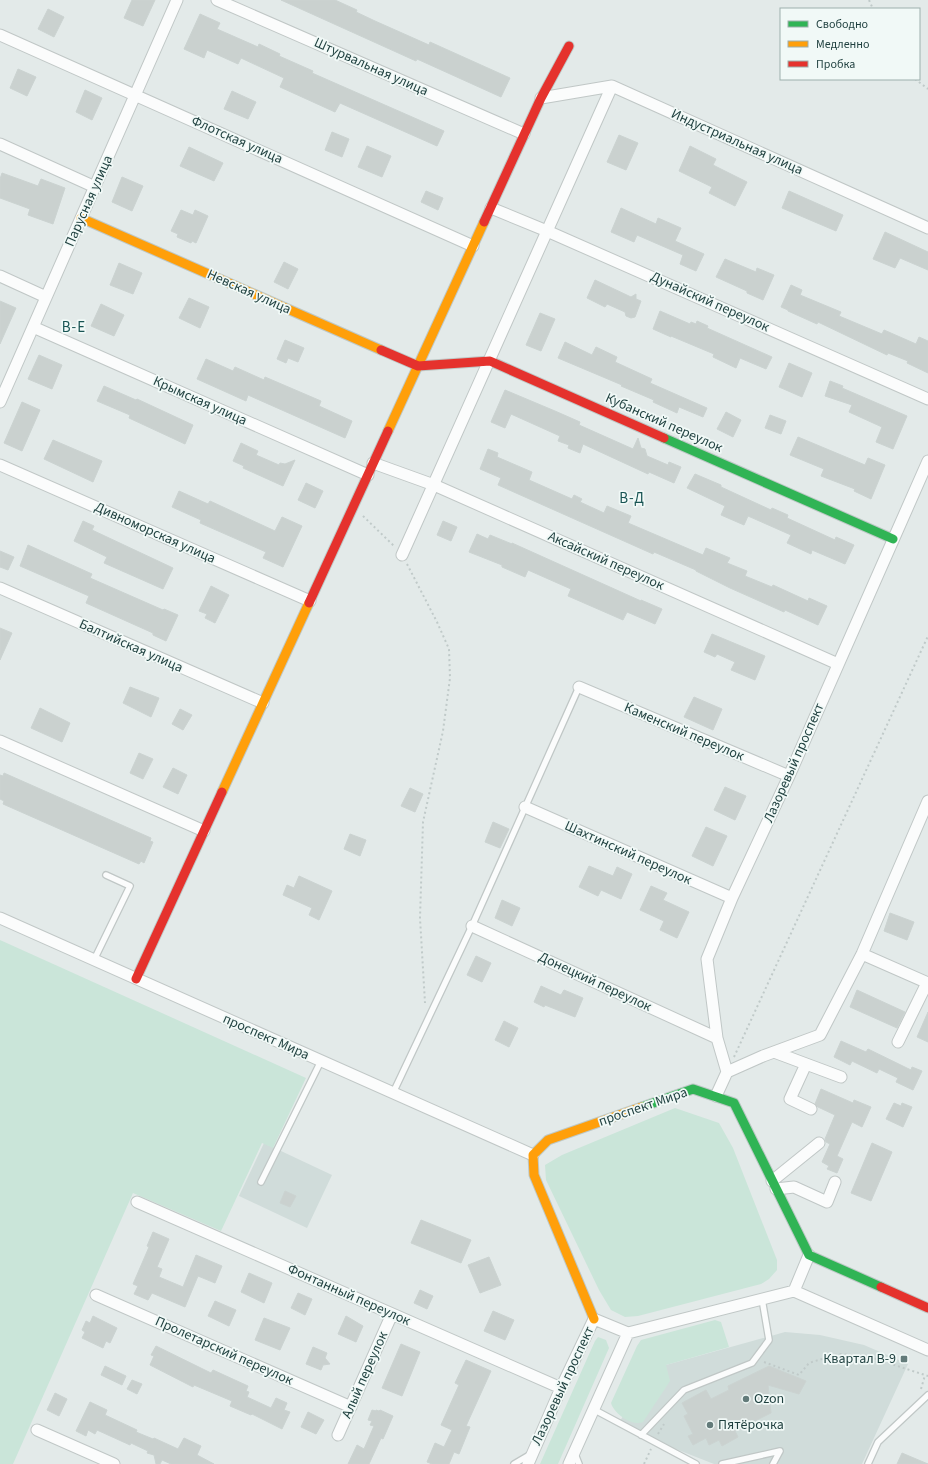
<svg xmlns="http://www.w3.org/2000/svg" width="928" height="1464" font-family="'Source Sans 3',sans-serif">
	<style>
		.built { fill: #d0dcda }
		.green { fill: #cae5d9 }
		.building { fill: #cad1cf; stroke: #cbd3d1 }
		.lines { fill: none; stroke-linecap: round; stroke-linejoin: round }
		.lane-casing { stroke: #c0c7c6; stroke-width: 8 }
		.street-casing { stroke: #c0c7c6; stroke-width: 13 }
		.fast-casing { stroke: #bec8c6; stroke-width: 11 }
		.slow-casing { stroke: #bec8c6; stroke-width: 11 }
		.jam-casing { stroke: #bec8c6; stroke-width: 11 }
		.path { stroke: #c0cac9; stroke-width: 2; stroke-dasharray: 2 3; stroke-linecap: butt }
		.lane { stroke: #fbfcfc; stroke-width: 5.5 }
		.street { stroke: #fbfcfc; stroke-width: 11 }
		.fast { stroke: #30b455; stroke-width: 9 }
		.slow { stroke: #ff9f0a; stroke-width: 9 }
		.jam { stroke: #e5322d; stroke-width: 9 }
		.poi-dot { fill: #637b7a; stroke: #f1f9f7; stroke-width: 1.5 }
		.labels { text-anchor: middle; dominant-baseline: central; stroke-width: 3.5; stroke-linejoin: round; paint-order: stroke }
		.street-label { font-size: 14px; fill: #1e3f3e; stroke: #f1f9f7 }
		.poi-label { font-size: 14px; fill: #1e3f3e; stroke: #f1f9f7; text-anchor: start }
		.neighbourhood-label { font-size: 15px; letter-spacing: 1px; fill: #185453; stroke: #f1f9f7 }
	</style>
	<rect width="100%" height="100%" fill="#e3eae9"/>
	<!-- built -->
	<path class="built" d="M264,1143L332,1175L307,1228L239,1196Z
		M785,1332L820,1335L864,1345L908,1364L862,1464H714L617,1426L631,1403L666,1365Z"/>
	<!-- green -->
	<path class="green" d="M0,940L306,1078L273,1148L262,1143L221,1231L133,1193L13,1464H0Z
		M675,1108L719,1123L733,1148L777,1260V1270L769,1279L761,1284L638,1316L625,1317L611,1310L599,1290L546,1180L545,1165L562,1155Z
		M715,1320L721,1322L729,1347L666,1365L670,1381L643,1422C633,1427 614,1414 611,1403L637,1346L641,1340Z
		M598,1337L606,1340L609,1348L558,1464H540L595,1341Z"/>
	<!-- building -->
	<path class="building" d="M132,0H155L143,26L124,18Z
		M281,0H335L357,10L356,12L375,21L429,45L430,42L510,78L501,97L417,59L416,61Z
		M48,9L64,17L54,37L38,29Z
		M200,14L220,23L217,29L258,47L259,44L280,54L279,56L313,71L312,73L444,131L437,146L340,103L335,112L280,87L284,78L241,58L238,64L207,50L204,58L184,49Z
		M18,69L36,77L27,96L10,88Z
		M85,90L102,98L92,120L76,112Z
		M232,91L256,102L248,119L224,109Z
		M332,132L349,139L342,157L325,150Z
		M619,135L638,143L626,170L607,162Z
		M367,146L391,156L382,177L358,167Z
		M690,146L716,159L713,165L747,182L735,206L709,193L712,187L679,171Z
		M189,147L223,163L214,181L180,166Z
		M2,173L38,186L41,179L65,188L53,224L28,215L30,209L0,198V179Z
		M122,177L143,186L132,211L112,202Z
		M426,191L443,198L438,210L421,202Z
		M789,191L843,215L836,231L782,208Z
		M621,208L656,224L658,218L681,228L675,241L704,254L696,271L680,264L683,255L637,235L634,242L611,232Z
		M181,210L193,215L195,210L208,216L196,243L192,241L191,243L177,237L178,234L171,231Z
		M885,232L928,252V270L900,258L895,268L873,259Z
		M725,259L756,272L757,268L774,275L763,300L747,293V291L716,277Z
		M284,262L298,269L288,289L274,282Z
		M119,263L142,273L133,294L110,285Z
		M595,280L631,297L636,294V299L641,301L635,317L631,318L626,316L625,312L607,304L605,307L587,298Z
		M791,285L802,290L800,295L841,312L839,316L882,334L884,330L916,344L919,337L928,341V373L907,363L908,361L888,353L887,355L818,322L817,324L788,311V310L781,307Z
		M189,298L209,307L200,328L179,318Z
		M0,301L16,308L0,344Z
		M101,304L124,315L114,336L91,326Z
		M660,311L690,324L691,322L696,324L697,321L708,326L707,328L772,357L766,369L740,358L736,368L713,357L714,354L671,336V337L653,329Z
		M540,313L555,319L541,351L526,345Z
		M285,340L304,348L298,362L288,358L286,363L277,359Z
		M565,342L592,355L596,347L617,357L615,362L652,379L650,383L707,408L703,417L679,407L677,413L653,402L654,400L621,386L622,385L558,358Z
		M39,355L62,365L52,389L28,379Z
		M206,359L233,371L235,367L264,380L265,377L321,401L319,406L352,421L345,438L248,395L246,401L197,379Z
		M789,363L812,373L802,397L779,387Z
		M830,381L843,386L842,388L907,416L893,449L876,442L882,427L849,412L852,405L825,396Z
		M104,386L136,400L137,399L193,425L185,444L129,418L130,415L97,401Z
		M505,390L555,411L580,422L579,425L633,449L638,438L641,448L645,449L647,456L668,465L669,462L681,467L674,483L649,472L648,474L583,444L580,453L568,448L569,445L558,441L560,436L511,414L505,428L491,422Z
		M22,402L40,410L22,451L4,443Z
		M726,412L741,420L733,437L717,429Z
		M770,415L786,421L781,434L765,428Z
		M798,437L865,465L868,458L885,465L871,499L854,491L855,489L821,476L824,469L790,455Z
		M53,440L102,461L93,482L44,459Z
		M241,443L258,451L256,455L279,465L280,463L285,464L295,460L283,486L243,468L244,466L233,461Z
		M488,449L498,453L497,457L532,472L529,480L572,499L574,495L582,499L580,502L604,513L607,506L631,516L628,523L703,555L706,548L730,558L727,563L747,571L745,576L772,587L773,585L808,601L809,598L827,606L818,625L785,610L784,612L730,588L696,571V570L654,552L653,554L498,485L501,478L480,469Z
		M695,474L721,485V487L771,510L772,508L788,515L787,518L835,540L836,537L854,545L845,564L812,550L811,554L787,543L791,535L748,516L744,525L721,515L725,506L687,488Z
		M306,483L323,491L315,508L298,500Z
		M179,491L208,504L210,501L275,531L282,517L302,526L283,567L263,558L266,552L200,523L201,520L172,507Z
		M83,521L94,526L92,530L173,568L163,589L104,563L107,557L74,541Z
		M443,521L457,527L451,541L437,535Z
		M477,534L488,539L490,535L512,544V543L641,601V600L662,609L655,624L627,612L623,620L568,596L571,589L528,570L525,577L502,567V565L469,552Z
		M28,545L92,574L90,578L163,610L164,609L178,615L166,641L153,635V633L86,603L89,596L20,566Z
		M0,551L14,557L8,570L0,567Z
		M211,586L229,595L215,623L205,618L207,614L199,611Z
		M0,628L12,633L0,660Z
		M712,634L765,656L755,680L731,670L735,662L717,654L715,657L704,652Z
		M130,687L159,698L151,717L123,703Z
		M694,697L722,709L713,730L684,717Z
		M40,708L70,723L62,742L31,728Z
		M180,709L192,715L183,730L172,724Z
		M139,753L153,759L143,779L130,773Z
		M173,768L187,775L178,794L163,787Z
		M4,773L151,838L150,841L153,842L144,863L141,861L139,864L3,804L4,801L0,799V775L3,776Z
		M725,787L746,796L735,820L714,810Z
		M410,788L423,794L415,812L401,806Z
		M493,822L509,829L500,848L485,842Z
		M706,827L727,836L713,866L692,856Z
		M350,834L366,840L360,856L344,849Z
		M589,866L613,876L617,867L632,874L621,899L601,890L598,896L579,887Z
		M299,876L332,891L319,920L309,915L312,908L283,895L287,885L294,888Z
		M651,886L667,893L663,900L689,912L677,938L660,930L664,921L640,910Z
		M502,900L520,908L512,926L495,918Z
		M890,913L914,922L907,940L884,931Z
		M476,956L491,963L482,982L467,975Z
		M541,986L561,995L564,990L583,998L575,1017L545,1005L544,1007L534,1002Z
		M857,990L905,1012L897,1028L850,1007Z
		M928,1012V1042L917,1037Z
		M504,1021L518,1028L509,1047L495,1040Z
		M841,1041L866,1052L868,1049L911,1070L912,1067L922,1071L913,1090L896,1082L898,1078L879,1069L877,1073L852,1061L850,1065L834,1057Z
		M821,1089L853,1103L854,1100L871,1107L862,1127L852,1122L837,1156L843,1159L837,1173L827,1169L829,1166L822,1162L830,1144L826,1142L825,1139L835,1115L818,1107L815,1104Z
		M894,1103L901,1106L902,1103L912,1107L903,1127L886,1119Z
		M872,1143L892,1152L871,1201L851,1193Z
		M285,1191L296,1196L290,1207L280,1203Z
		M421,1220L471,1240L461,1263L411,1243Z
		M153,1232L169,1239L157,1267L162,1269L159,1277L183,1287L196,1255L222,1266L215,1283L198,1276L185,1307L152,1293L148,1300L134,1294L138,1286L133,1284L149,1247L147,1246Z
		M489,1257L501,1285L480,1293L468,1265Z
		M249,1273L272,1283L264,1303L241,1292Z
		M420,1290L433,1296L427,1309L414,1303Z
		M298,1293L312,1299L305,1315L291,1308Z
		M215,1301L236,1310L229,1326L208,1316Z
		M493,1311L514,1320L505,1340L484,1331Z
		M93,1316L117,1328L110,1343L106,1341L103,1348L82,1338L85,1332L82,1330L86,1321L90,1323Z
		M346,1316L363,1326L356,1342L338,1334Z
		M264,1318L290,1328L280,1350L255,1340Z
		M401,1344L420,1352L402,1396L382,1388Z
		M156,1346L211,1373L213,1370L248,1386L246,1391L249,1392L247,1397L271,1408L276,1398L287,1403L284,1410L290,1412L282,1429L252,1414L251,1415L230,1406L232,1401L194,1385L193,1387L150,1365L154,1356L151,1355Z
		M313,1347L327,1353L325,1358L330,1364L323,1365L321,1370L306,1364Z
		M466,1360L491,1371L466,1426L470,1427L459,1454L454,1452L449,1464H432L427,1462L435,1443L444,1447L452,1430L441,1425L459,1385L455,1383Z
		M105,1366L126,1376L122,1385L101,1375Z
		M769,1366L806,1381L799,1394L768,1385L771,1413L735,1431L738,1437L722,1446L719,1440L709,1445L706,1438L693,1445L688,1436L693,1434L684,1416L688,1414L682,1403L706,1390L711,1399L729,1390L728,1386Z
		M132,1380L142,1384L137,1394L127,1389Z
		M55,1393L67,1399L59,1416L47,1410Z
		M90,1402L107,1410L105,1415L137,1430L136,1432L153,1439L154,1438L178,1449L184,1438L201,1446L197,1455L214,1464H171L162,1460L160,1464H156L154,1455L147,1453L148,1451L131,1443L130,1445L97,1430L95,1434L88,1430L86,1436L76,1431Z
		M372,1410L376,1411V1410L379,1411L380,1410L393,1416L383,1439L381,1438L369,1464H348L357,1445L364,1449L374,1426L370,1425L372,1421L368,1420Z
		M308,1412L324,1420L316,1434L301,1427Z
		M902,1453L928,1464H897Z"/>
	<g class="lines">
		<!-- lane casing -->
		<g class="lane-casing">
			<path id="lane" d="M94,960L130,886L106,875
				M393,1093L472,926L579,687
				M261,1182L321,1061
				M593,1409L696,1464
				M641,1435L684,1390L752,1363L769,1340L762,1299
				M575,1454L579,1464
				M514,1464L531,1454
				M722,1464L780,1451L773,1464
				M868,1464L878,1442L928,1395"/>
		</g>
		<!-- street casing -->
		<g class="street-casing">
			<path id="street" d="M217,0L524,134
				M0,35L473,246
				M541,98L612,86L928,228
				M0,144L95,187
				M491,208L547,231L928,399
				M0,276L46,297
				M33,327L368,475
				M0,402L177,0
				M373,463L434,485L838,664
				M0,465L310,601
				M402,555L612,86
				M0,588L263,703
				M579,687L789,776
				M0,741L204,831
				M525,807L732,898
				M0,918L533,1155
				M472,926L717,1038
				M862,954L928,983
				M898,1042L927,983
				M774,1052L841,1077
				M806,1064L790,1099L811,1109
				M727,1072L717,1038L707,959L732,898L789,776L928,461
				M716,1096L727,1072L763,1056L820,1035L862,954L928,801
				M772,1181L819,1143
				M776,1189L794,1187L827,1202L835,1182
				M137,1202L561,1388
				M794,1291L928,1350
				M794,1291L809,1255
				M96,1295L351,1407
				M37,1430L114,1464
				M338,1435L392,1314
				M528,1464L561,1388L594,1319L628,1333L794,1291
				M569,1464L628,1333"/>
		</g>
		<!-- fast casing -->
		<g class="fast-casing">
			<path id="fast" d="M664,438L893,539
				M642,1107L693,1089L734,1103L809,1255L881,1287"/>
		</g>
		<!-- slow casing -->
		<g class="slow-casing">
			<path id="slow" d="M81,218L381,350
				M388,431L484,222
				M222,792L309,603
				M594,1319L534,1175L533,1155L548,1140L642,1107"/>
		</g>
		<!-- jam casing -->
		<g class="jam-casing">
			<path id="jam" d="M484,222L541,98L569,46
				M381,350L418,366L490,361L664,438
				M309,603L388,431
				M136,979L222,792
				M881,1287L928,1308"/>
		</g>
		<!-- path -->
		<path class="path" d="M869,0L873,9
			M915,79L928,89
			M363,516L394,546
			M407,564L437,622L449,649L450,678L443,731L423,822L420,918L425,1003
			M734,1057L928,636
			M764,1362L799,1375L809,1363L838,1354L867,1356L928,1376
			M921,1389L925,1375
			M658,1434L664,1424
			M644,1464L651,1449"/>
		<!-- lane -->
		<use href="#lane" class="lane"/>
		<!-- street -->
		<use href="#street" class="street"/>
		<!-- fast -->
		<use href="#fast" class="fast"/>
		<!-- slow -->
		<use href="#slow" class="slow"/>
		<!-- jam -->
		<use href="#jam" class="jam"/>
	</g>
	<!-- markers -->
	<g class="poi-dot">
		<rect x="900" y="1355" width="8" height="8" rx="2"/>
		<circle cx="746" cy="1399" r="4"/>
		<circle cx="710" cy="1425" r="4"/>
	</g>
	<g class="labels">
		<!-- street labels -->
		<g class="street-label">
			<text transform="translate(371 67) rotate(24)">Штурвальная улица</text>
			<text transform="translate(237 140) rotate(24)">Флотская улица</text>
			<text transform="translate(737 142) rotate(24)">Индустриальная улица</text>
			<text transform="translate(89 201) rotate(-66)">Парусная улица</text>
			<text transform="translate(249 292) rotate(24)">Невская улица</text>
			<text transform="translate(710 302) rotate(24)">Дунайский переулок</text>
			<text transform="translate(200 401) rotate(24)">Крымская улица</text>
			<text transform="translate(664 423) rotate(24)">Кубанский переулок</text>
			<text transform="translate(155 533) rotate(24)">Дивноморская улица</text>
			<text transform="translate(606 561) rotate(24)">Аксайский переулок</text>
			<text transform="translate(131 646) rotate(24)">Балтийская улица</text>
			<text transform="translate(684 732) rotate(23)">Каменский переулок</text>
			<text transform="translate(794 763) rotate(-66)">Лазоревый проспект</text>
			<text transform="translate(628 853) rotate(24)">Шахтинский переулок</text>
			<text transform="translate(595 982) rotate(25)">Донецкий переулок</text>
			<text transform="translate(266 1037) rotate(24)">проспект Мира</text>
			<text transform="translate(643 1107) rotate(-19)">проспект Мира</text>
			<text transform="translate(349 1295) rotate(24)">Фонтанный переулок</text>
			<text transform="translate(224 1351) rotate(24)">Пролетарский переулок</text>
			<text transform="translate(365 1375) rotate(-66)">Алый переулок</text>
			<text transform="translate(563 1386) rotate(-65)">Лазоревый проспект</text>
		</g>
		<!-- poi labels -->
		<g class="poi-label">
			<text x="896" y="1359" text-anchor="end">Квартал В-9</text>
			<text x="754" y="1399">Ozon</text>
			<text x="718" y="1425">Пятёрочка</text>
		</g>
		<!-- neighbourhood labels -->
		<g class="neighbourhood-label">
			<text x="74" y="327">В-Е</text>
			<text x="632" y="498">В-Д</text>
		</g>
	</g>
	<!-- legend -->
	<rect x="780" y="8" width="140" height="72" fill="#f1f9f7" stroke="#9dafad"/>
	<rect x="788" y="21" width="20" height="6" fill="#30b455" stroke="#9dafad"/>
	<text x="816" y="28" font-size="12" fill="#1e3f3e">Свободно</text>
	<rect x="788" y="41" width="20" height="6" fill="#ff9f0a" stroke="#9dafad"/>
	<text x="816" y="48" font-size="12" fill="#1e3f3e">Медленно</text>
	<rect x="788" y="61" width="20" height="6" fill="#e5322d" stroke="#9dafad"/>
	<text x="816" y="68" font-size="12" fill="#1e3f3e">Пробка</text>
</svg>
